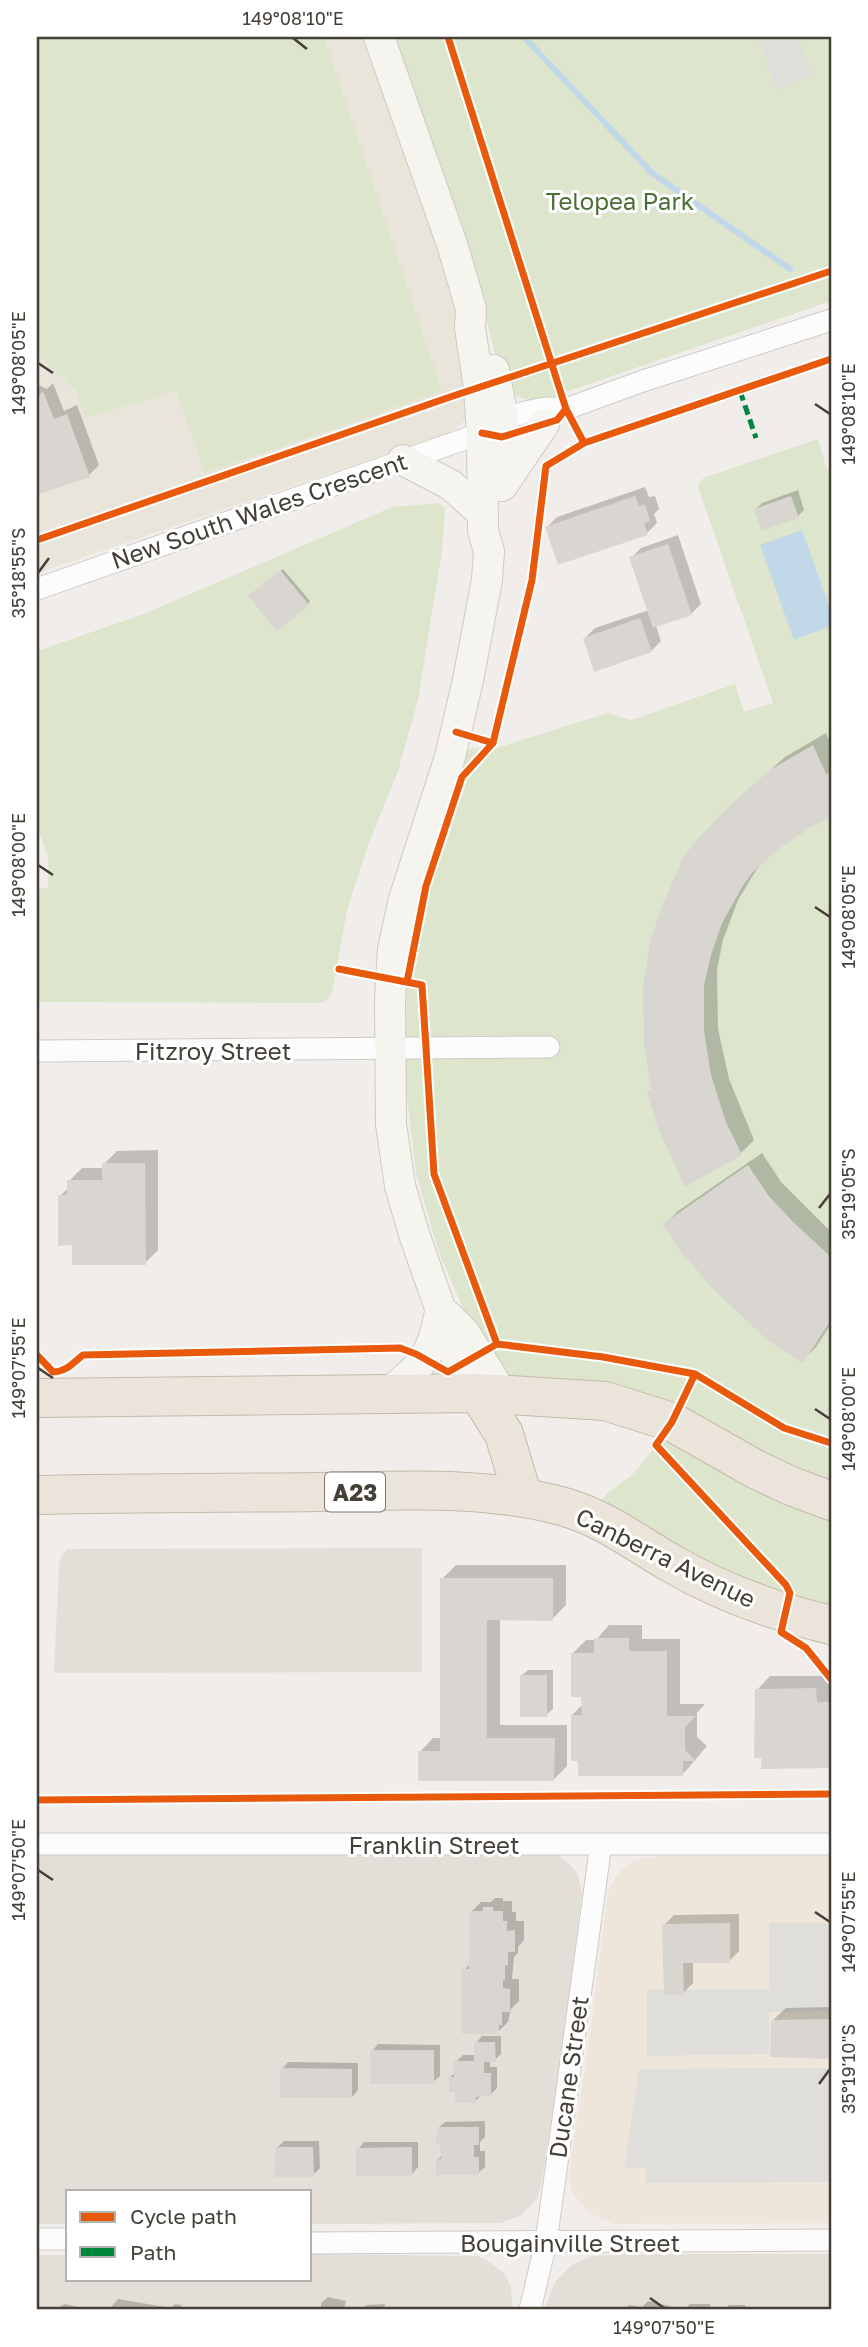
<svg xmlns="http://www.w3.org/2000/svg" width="868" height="2347" font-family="'Golos Text',sans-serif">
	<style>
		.residential { fill: #e3dfd8 }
		.commercial { fill: #eee6db }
		.education { fill: #e9e5da }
		.green { fill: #dde6cd }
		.parking { fill: #e0dedb }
		.water { fill: #c0d8e8 }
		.shadow { fill: #0003 }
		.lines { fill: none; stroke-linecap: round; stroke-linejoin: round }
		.stream { stroke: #c0d8e8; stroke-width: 6 }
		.building { fill: #d9d6d2 }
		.street-casing { stroke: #cdcbc8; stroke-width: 23 }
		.secondary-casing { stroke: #cdcac2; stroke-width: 32 }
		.highway-casing { stroke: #c4b9a9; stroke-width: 40 }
		.street { stroke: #fdfcfc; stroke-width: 21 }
		.secondary { stroke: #f5f4ef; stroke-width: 30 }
		.highway { stroke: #eae4db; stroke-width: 38 }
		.quiet { stroke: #00873e; stroke-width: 5; stroke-dasharray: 10 5; stroke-linecap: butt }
		.cycleway-casing { stroke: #fff; stroke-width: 11 }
		.cycleway { stroke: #e8590c; stroke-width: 7 }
		.ticks { fill: none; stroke: #443f37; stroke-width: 2.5 }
		.labels { text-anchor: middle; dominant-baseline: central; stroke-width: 6; stroke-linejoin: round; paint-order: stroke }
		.shield { fill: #fff; stroke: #7c7973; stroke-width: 2 }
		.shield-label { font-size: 23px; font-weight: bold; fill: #443f37 }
		.park-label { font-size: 24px; fill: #4a6f32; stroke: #fff }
		.street-label { font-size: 24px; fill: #443f37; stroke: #fff }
		.neatline { fill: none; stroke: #443f37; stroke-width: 2.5 }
		.ticks-label { font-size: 18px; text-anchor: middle; fill: #443f37 }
	</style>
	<rect width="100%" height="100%" fill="#f0edea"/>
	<!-- residential -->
	<path class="residential" d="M422,1548V1672L54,1673L59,1564L61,1556L67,1549Z
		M552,1853L564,1859L574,1869L578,1875L582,1893L564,2041L542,2181L538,2197L522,2215L501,2223L310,2224V2191H68V2224H37V1854Z
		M310,2254L477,2256L490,2262L505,2274L511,2287L513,2310H37V2255H68V2279H310Z
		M628,2254H831V2310H544L555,2282L572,2265L591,2256Z"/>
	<!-- commercial -->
	<path class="commercial" d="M658,1856H831V2223L615,2224L590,2214L574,2195L570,2186L569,2172L590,2034L608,1892L615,1878L626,1866L635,1860Z"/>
	<!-- education -->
	<path class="education" d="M37,37H364L445,270L460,323L467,419L450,432L37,573Z"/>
	<!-- green -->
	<path class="green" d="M37,37H324L442,391L205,473L176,391L85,418L77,392L37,354Z
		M391,37H829L831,44V301L542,400C530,401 517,400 509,388C495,369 491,330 483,307C452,217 422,127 391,37Z
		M818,439L827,470L831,469V1481L506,1376L464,1311L438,1250L416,1172L407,1097L401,999L411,927L467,752L472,748L493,749L608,713L631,720L735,684L744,712L773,703L698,487L701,480L706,477Z
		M439,503L445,508L442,551L418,700L398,771L370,840L347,910L332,993L327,1000L320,1003L38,1002L37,889L48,888V856L37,827V651L144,614L392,507Z
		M665,1436L831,1511V1613L792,1602L793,1592L789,1585L659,1445Z
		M655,1447L784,1587L787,1595L751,1587L601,1502L606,1494L631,1476Z"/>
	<!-- parking -->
	<path class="parking" d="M758,37H798L812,76L776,89Z
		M769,1923H831V2011L769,2012V2054L647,2056V1990L769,1989Z
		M831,2068V2182L646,2183V2168H624L639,2069Z"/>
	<!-- water -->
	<path class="water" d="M802,530L831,611V626L794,640L760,545Z"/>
	<!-- shadow -->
	<path class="shadow" d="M53,383L64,411L77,405L99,465L89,475L37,493V384L47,389Z
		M645,487L649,497L655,496L659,509L654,514L657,523L647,533L559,563L547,527L557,517Z
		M798,490L804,510L798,516L756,509L762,503Z
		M678,535L701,604L691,614L656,626L661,641L651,651L585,638L595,628L649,610L631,558L641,548Z
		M283,569L310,601L308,604L253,593Z
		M826,733L831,745V815L810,825L764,859L755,872L738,900L723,940L717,970L718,1029L729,1079L754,1140L741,1153L653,1088L746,792L785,757Z
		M158,1150V1250L145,1263L73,1244L60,1196L69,1187V1181L82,1168H104V1164L117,1151Z
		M762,1153L781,1182L831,1232V1324L816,1347L803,1360L665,1224L678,1211Z
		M456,1565H566V1605L552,1619H500V1725H567V1766L554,1779L420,1752L433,1738H442V1579Z
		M609,1625H642V1639H680V1704H705L697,1713V1737L707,1746L683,1774L579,1759L572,1715L583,1704L573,1653L586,1640H596Z
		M528,1670H553V1709L546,1715L521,1676Z
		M770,1676H829V1689H831L830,1766L757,1690Z
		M495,1898H503V1901H512V1912H516V1921H524V1940L518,1947V1953L514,1957L512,1979H519V2001L511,2009L508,2022L498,2032L464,1970L471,1963V1912L481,1902H491Z
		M739,1914V1951L729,1961L693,1962V1983L683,1993L664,1925L674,1915Z
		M831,2007V2058L772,2056V2021L786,2008Z
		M482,2036H501V2054L495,2060H490V2067H497V2088L490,2095H482L475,2101L457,2090L450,2077L456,2072V2062L463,2055H476V2043Z
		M378,2044L440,2045V2076L433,2082L372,2051Z
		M288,2062L358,2063V2090L352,2097L282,2069Z
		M485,2121V2137L480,2142V2151H485V2167L478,2173L438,2159L442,2155L438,2128L445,2122Z
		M284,2141H319L320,2168L313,2175L277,2148Z
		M364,2142H418V2167L412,2174L358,2149Z
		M328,2297L346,2301L344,2309L357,2310H321V2303Z
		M118,2299L171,2308L175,2304L181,2305L182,2310H111L112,2306Z
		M648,2301L670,2306L669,2310H623L629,2305L642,2307Z
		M64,2304L93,2310H56Z
		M385,2304L384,2310H361L367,2305Z
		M690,2304H710V2310H684Z
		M729,2305H745V2309L761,2310H723Z"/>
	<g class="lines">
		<!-- stream -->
		<path class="stream" d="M524,37L652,173L790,269"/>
	</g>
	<!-- building -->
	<path class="building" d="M43,391L54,419L67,414L90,477L37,495V398Z
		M635,496L639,506L645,505L650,521L644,523L648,535L558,565L545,527Z
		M791,496L799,518L761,531L754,509Z
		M668,544L692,615L653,628L629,557Z
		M280,570L309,605L277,632L248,596Z
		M640,618L652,652L594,672L583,638Z
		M813,745L826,774L831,773V817L811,827L776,851L753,872L742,887L722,923L711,955L704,985V1031L711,1075L726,1122L742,1155L685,1187L658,1128L647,1091L651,1090L644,1044L643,985L651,938L663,904L684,856L695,842L730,805L770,770Z
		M102,1163H145L146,1265H72V1245L58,1246V1195H67V1180H102Z
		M748,1165L768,1195L792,1221L831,1257V1320L803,1363L765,1338L713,1289L678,1248L663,1224Z
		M440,1578H553V1621L487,1620V1738H555L554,1781H418V1751H440Z
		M594,1638H629V1651H667V1716H695L685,1728V1750L696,1761H683V1776H578V1761H571V1715H582L581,1697H571V1653H594Z
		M520,1675H547V1717H520Z
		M816,1688L817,1702H831V1768L761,1769V1758H754L755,1689Z
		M483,1907H493V1911H503V1921H507V1931L515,1930V1952H508V1965H505V1980H503V1988L510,1989V2012H502V2025H499V2034H462V1969H469V1911H483Z
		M730,1923V1963H683L684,1995H664L662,1924Z
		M831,2019V2059L770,2057L771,2020Z
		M474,2042H495L496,2062H484V2073H491V2096L476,2097V2103H455V2092H449V2077H454V2061H474Z
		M370,2050H434V2084H370Z
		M280,2068L352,2069V2098H280Z
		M437,2127H479V2145H474V2157H479V2175H436V2159H441L440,2144H436Z
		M276,2147H313L314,2177H274Z
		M412,2147V2176H356V2148Z"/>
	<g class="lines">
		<!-- street casing -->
		<g class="street-casing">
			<path id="street" d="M37,589L482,433C505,417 538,404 566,409L643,381L831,320
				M37,1051L549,1047
				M37,1844H831
				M37,2239H68
				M310,2243L831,2240
				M530,2310L546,2242L601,1844"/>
		</g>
		<!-- secondary casing -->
		<g class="secondary-casing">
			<path id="secondary" d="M379,37L453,247L471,309L470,328L479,388L482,433L483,531L489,551L487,580L468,680L450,757L404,899L393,949L390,1000L391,1124L400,1186L415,1237L440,1308L443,1329L447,1341L478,1393
				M494,370L503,419L502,466
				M403,460L451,485L483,514
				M502,486L544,424
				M448,1316L465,1333L502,1394
				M387,1394C421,1366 432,1357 440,1312"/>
		</g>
		<!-- highway casing -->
		<g class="highway-casing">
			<path id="highway" d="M478,1393L504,1434L523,1497
				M37,1398L478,1393L605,1401L672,1422L757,1470L791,1486L831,1501
				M37,1495C130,1493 224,1493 318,1492C398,1491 483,1485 561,1506C602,1517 633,1541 669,1562C718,1591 776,1612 831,1625"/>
		</g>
		<!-- street -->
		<use href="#street" class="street"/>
		<!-- secondary -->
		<use href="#secondary" class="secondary"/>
		<!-- highway -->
		<use href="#highway" class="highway"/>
		<!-- quiet -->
		<path class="quiet" d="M740,391L756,438"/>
		<!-- cycleway casing -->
		<g class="cycleway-casing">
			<path id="cycleway" d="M448,37L566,409L584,443L546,466L532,580L493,743L456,732
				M482,433L502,437L557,420L566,409
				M584,443L831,359
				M37,540L450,397L831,271
				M339,969L422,985L434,1174L497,1344
				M407,982L426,886L462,777L493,743
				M37,1355L53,1372C66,1372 73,1363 83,1355L400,1348L416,1354L448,1372L497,1344L603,1357L695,1374L784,1428L831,1443
				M695,1374L672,1422L656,1445L786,1585L790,1593L781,1632L806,1648L831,1679
				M37,1800L831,1794"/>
		</g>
		<!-- cycleway -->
		<use href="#cycleway" class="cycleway"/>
	</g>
	<!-- ticks -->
	<path class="ticks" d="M293,38L307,49M38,363L53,373M815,404L830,414M38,573L49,558M38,865L53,875M815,907L830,917M819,1208L830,1194M38,1368L53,1378M815,1409L830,1419M38,1870L53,1880M815,1912L830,1922M819,2084L830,2069M650,2298L664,2308"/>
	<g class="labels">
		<!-- shield labels -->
		<rect class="shield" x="325" y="1472.5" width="60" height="39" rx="5"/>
		<g class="shield-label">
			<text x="355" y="1492">A23</text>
		</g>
		<!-- park labels -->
		<g class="park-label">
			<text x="620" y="200">Telopea Park</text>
		</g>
		<!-- street labels -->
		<g class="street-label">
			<text transform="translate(259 510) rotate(-19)">New South Wales Crescent</text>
			<text x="213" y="1050">Fitzroy Street</text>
			<text transform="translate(666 1557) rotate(26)">Canberra Avenue</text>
			<text x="434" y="1844">Franklin Street</text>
			<text transform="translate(568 2077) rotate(-82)">Ducane Street</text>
			<text x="570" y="2242">Bougainville Street</text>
		</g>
	</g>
	<!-- border -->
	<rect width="868" height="2347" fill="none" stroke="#ffffff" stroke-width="77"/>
	<!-- legend -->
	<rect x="66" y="2190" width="245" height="91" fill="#ffffff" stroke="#b4b2af" stroke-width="2"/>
	<rect x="80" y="2212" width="35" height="10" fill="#e8590c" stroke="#b4b2af" stroke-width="2"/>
	<text x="130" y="2224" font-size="21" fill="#443f37">Cycle path</text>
	<rect x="80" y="2247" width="35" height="10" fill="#00873e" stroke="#b4b2af" stroke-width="2"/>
	<text x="130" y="2260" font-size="21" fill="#443f37">Path</text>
	<rect x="38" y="38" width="792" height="2270" class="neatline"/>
	<g class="ticks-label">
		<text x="293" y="25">149°08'10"E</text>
		<text transform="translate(19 363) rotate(-90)" y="6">149°08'05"E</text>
		<text transform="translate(849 414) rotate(-90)" y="6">149°08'10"E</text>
		<text transform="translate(19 573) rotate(-90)" y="6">35°18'55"S</text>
		<text transform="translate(19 865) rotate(-90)" y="6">149°08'00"E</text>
		<text transform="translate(849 917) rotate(-90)" y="6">149°08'05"E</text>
		<text transform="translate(849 1194) rotate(-90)" y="6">35°19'05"S</text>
		<text transform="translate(19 1368) rotate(-90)" y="6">149°07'55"E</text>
		<text transform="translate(849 1419) rotate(-90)" y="6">149°08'00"E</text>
		<text transform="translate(19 1870) rotate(-90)" y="6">149°07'50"E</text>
		<text transform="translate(849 1922) rotate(-90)" y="6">149°07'55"E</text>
		<text transform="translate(849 2069) rotate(-90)" y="6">35°19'10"S</text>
		<text x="664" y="2334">149°07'50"E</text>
	</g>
</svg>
